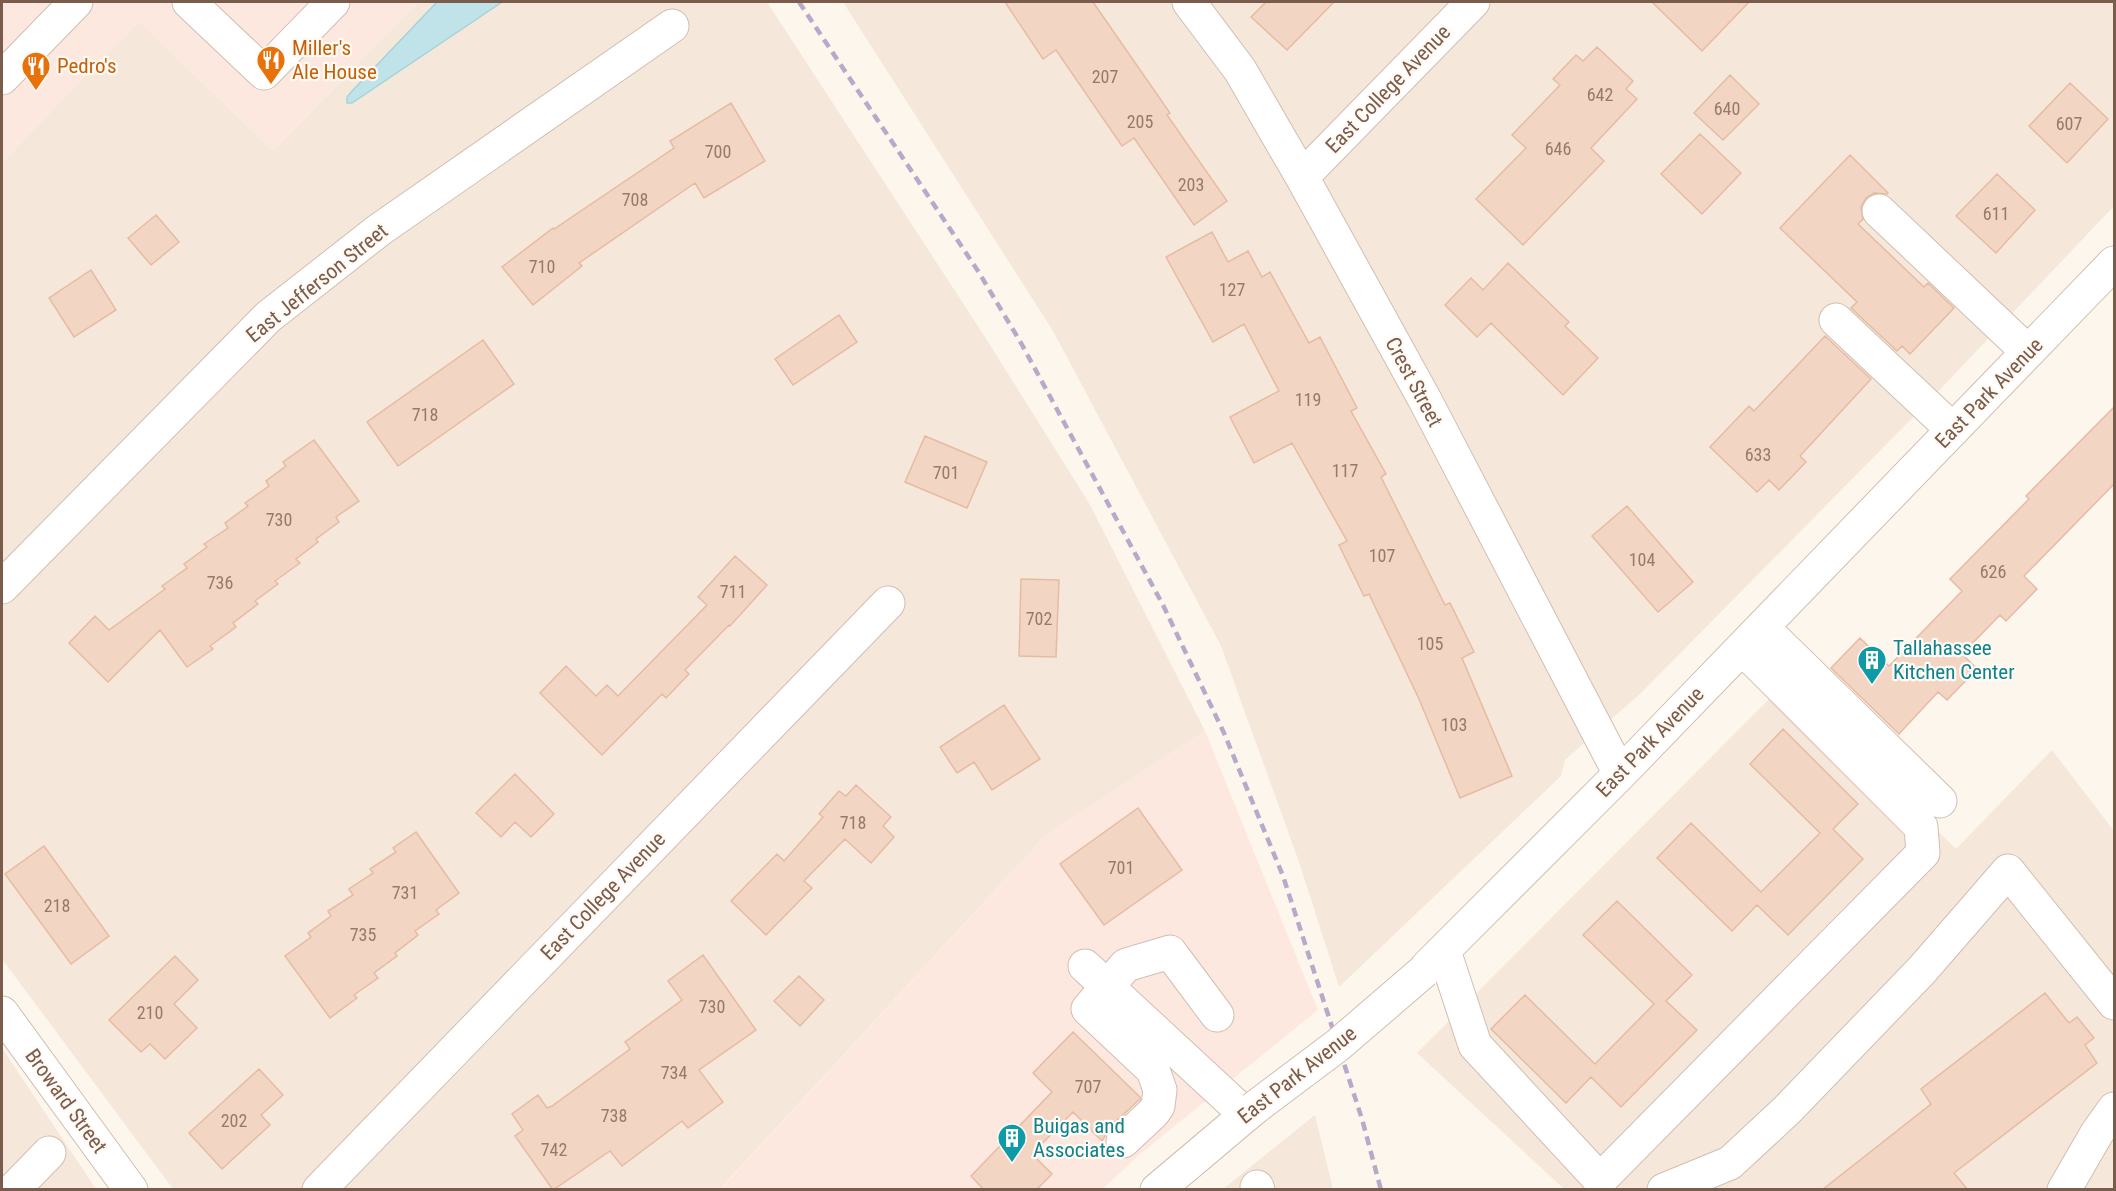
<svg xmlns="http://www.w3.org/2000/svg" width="2116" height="1191" font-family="'Roboto Condensed',sans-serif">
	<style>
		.residential { fill: #f5e8da }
		.commercial { fill: #fde8e0 }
		.water { fill: #bfe3e8; stroke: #a5d3da; stroke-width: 1.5 }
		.building { fill: #f3d5c3; stroke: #e6bba3; stroke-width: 1.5 }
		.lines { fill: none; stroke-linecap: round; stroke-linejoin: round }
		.minor-casing { stroke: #d1beb0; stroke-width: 35 }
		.minor { stroke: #fff; stroke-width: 33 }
		.rail { stroke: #b9a8c9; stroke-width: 4.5; stroke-dasharray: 9 6; stroke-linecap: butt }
		.minor-bridge-casing { stroke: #d1beb0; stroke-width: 35; stroke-linecap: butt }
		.minor-bridge { stroke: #fff; stroke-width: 33 }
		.labels { text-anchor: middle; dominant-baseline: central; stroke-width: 4.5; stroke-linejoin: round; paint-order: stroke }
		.number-label { font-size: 18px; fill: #987a6a }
		.food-label { font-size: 21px; fill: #c56008; stroke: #fffaf3; text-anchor: start }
		.street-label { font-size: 21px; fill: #7a5c4d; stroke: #fffaf3 }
		.culture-label { font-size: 21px; fill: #0d838f; stroke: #fffaf3; text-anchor: start }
	</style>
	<rect width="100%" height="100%" fill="#fdf6ec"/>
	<!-- residential -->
	<path class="residential" d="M418,2H767L985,337L1089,503L1205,731L1045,836L720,1189H173L2,959V160L139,21L273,151Z
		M843,2H2114V206L1931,399L1643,691L1565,760L1561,776L1339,987L1299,862L1221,646L1053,331Z
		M1786,682L1956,849L2052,750L2114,831V1189H1564L1417,1053Z
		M2,1048L96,1189H2Z
		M1315,1115L1333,1189L1222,1190L1223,1189Z"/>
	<!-- commercial -->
	<path class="commercial" d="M2,2H418L273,151L139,21L2,163Z
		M1205,731L1318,1010L1140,1154L1103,1189L720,1190L1045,836Z"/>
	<!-- water -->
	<path class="water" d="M437,2H502L352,103H347V97L353,90Z"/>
	<!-- building -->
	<path class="building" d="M1005,2H1093L1170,113L1167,115L1227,201L1194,225L1134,138L1122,146L1056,50L1043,59Z
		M1266,2H1334L1287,50L1251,17Z
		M1652,2H1749L1702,51Z
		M1597,47L1633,81L1626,89L1637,99L1591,148L1604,161L1523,245L1476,199L1526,148L1512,135L1560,85L1553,79L1576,55L1583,61Z
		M1730,75L1759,104L1723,140L1694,113Z
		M2070,83L2108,119L2067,163L2029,126Z
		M731,103L765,161L704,198L695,183L579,263L582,266L533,305L502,267L553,228L554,229L674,148L670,141Z
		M1700,134L1741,173L1702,214L1661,174Z
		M1850,155L1888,193L1887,194L1874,193L1866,198L1861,207L1863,219L1858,224L1924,287L1928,283L1954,308L1910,354L1902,346L1897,351L1851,308L1857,302L1780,228Z
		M1997,174L2035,210L1996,253L1956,216Z
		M156,215L179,242L151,265L128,238Z
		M1212,232L1228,262L1248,251L1262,277L1270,272L1309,343L1320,337L1357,408L1351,411L1386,474L1381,477L1445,605L1450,603L1474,652L1462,658L1512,776L1460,798L1419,699L1369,594L1364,596L1339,545L1347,541L1292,443L1254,463L1230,417L1279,391L1244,324L1213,342L1166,257Z
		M1508,263L1569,322L1565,326L1598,358L1563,395L1491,323L1477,337L1445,305L1471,278L1483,290Z
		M91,270L116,310L74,337L49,298Z
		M839,315L857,342L793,385L775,359Z
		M1825,336L1871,379L1800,456L1806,462L1779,490L1769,480L1757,492L1710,447L1749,406L1754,411Z
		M483,340L514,384L398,466L367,422Z
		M2115,406V483L2024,576L2037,589L2006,621L2000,615L1962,654L1977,669L1947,700L1938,692L1899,734L1831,668L1860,638L1889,666L1962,591L1950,579L2029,499L2026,496Z
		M925,436L987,462L967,508L905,482Z
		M314,440L359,501L336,517L339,522L316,539L318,542L296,559L300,563L275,581L278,584L255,601L258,604L233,623L236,627L210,646L213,649L187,667L160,630L108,682L69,643L95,616L109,630L165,589L162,586L187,568L184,564L207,547L204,544L228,528L225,523L248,506L245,503L269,486L266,481L286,466L283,462Z
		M1627,506L1693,582L1658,612L1592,536Z
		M735,556L767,585L730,626L729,625L685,670L689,674L666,698L662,694L602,755L540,693L566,666L596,696L607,685L618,696L707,605L698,597Z
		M1021,579L1059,580L1056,657L1019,656Z
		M1004,705L1040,759L992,790L974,762L957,773L940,747Z
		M1783,729L1858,804L1833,829L1863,859L1788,935L1757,905L1732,931L1657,858L1691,823L1761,892L1820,833L1750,764Z
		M515,774L554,814L531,837L515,822L501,837L476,813Z
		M856,785L891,817L883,826L894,837L871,863L845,839L804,881L812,888L766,935L731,901L777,854L784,861L823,817L819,814L839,791L846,796Z
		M1138,808L1182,870L1104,925L1060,864Z
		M416,832L459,893L436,910L439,914L415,931L418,935L395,953L397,956L374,973L378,978L354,995L357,998L330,1018L285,956L311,937L308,933L331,916L328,911L353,895L349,889L373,873L370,869L396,852L393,848Z
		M44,846L109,936L71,964L5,874Z
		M1617,901L1692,975L1666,1001L1697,1030L1621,1107L1591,1077L1566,1103L1491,1029L1525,995L1595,1064L1654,1004L1583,935Z
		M703,955L756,1030L699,1070L723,1102L688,1128L682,1121L622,1166L610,1151L553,1190L515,1136L523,1130L512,1114L538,1095L547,1108L552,1106L630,1049L625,1042L682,1000L668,981Z
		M175,956L198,980L174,1004L197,1028L165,1059L150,1044L141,1052L109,1020Z
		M799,976L824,1000L800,1026L774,1001Z
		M2045,993L2069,1023L2077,1017L2094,1038L2085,1045L2097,1063L1954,1173L1968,1190H1822L1931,1104L1921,1089Z
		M1073,1032L1140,1097V1099L1110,1127L1102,1141L1073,1112L1032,1154L1052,1174L1036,1190H984L971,1176L1052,1092L1033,1073Z
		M259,1069L283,1095L261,1115L270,1125L222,1169L189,1133Z"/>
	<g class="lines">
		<!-- minor casing -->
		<g class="minor-casing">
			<path id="minor" d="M189,2L264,73L333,2
				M1189,2L1240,70L1302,177L1425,400L1620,774
				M2,78L76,2
				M1302,177L1473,2
				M1879,211L2028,352
				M1836,320L1953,430
				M2,587L268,317L379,230L672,26
				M1762,627L1940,801
				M1444,951L1475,1045L1600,1180L1923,853L1921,827L1742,648
				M1085,966L1246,1115
				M1427,967L1620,774L2114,263
				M2,1013L131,1190
				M1123,1141L1153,1113L1158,1106L1160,1090L1153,1070L1088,1009L1126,965L1170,952L1217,1015
				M1257,1187L1258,1190
				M13,1190L49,1153
				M319,1190L888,603
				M1157,1190L1253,1109
				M1664,1190L1730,1163L1787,1110L1922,970L2008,871L2114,1003
				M2064,1190L2097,1133L2114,1109"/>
		</g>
		<!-- minor -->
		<use href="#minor" class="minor"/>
		<!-- rail -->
		<path class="rail" d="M799,2L978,271L1021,343L1163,605L1224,733L1283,876L1362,1119L1381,1190"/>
		<!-- minor-bridge casing -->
		<g class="minor-bridge-casing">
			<path id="minor-bridge" d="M1253,1109L1338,1045L1424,971"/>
		</g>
		<!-- minor-bridge -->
		<use href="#minor-bridge" class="minor-bridge"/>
	</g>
	<!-- icons -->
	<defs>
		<g id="restaurant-pin" transform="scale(1.5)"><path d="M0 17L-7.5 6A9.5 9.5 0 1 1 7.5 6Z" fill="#e8710a" stroke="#fffaf3"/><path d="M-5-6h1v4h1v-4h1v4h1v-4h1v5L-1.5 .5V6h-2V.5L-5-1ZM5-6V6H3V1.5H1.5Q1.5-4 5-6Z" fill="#fff"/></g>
		<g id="building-pin" transform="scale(1.5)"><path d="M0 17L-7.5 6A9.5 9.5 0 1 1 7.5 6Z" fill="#0f9aa8" stroke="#fffaf3"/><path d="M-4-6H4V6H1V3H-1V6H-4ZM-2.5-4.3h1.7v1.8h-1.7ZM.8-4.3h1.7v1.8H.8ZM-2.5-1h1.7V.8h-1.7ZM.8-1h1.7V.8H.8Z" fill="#fff"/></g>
	</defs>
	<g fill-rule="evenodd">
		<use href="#restaurant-pin" x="271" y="60"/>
		<use href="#restaurant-pin" x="36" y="66"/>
		<use href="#building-pin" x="1872" y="660"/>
		<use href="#building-pin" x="1012" y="1138"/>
	</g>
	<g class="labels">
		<!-- number labels -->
		<g class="number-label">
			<text x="1105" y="76">207</text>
			<text x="1600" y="94">642</text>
			<text x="1727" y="108">640</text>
			<text x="1140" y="121">205</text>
			<text x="2069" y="123">607</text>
			<text x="1558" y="148">646</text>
			<text x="718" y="151">700</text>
			<text x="1191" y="184">203</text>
			<text x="635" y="199">708</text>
			<text x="1996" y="213">611</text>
			<text x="542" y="266">710</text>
			<text x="1232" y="289">127</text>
			<text x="1308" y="399">119</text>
			<text x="425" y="414">718</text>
			<text x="1758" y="454">633</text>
			<text x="1345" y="470">117</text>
			<text x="946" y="472">701</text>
			<text x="279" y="519">730</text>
			<text x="1382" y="555">107</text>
			<text x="1642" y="559">104</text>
			<text x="1993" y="571">626</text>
			<text x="220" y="582">736</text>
			<text x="733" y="591">711</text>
			<text x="1039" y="618">702</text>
			<text x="1430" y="643">105</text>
			<text x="1454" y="724">103</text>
			<text x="853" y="822">718</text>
			<text x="1121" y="867">701</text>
			<text x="405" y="892">731</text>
			<text x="57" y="905">218</text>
			<text x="363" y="934">735</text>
			<text x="712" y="1006">730</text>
			<text x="150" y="1012">210</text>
			<text x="674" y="1072">734</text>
			<text x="1088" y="1086">707</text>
			<text x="614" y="1115">738</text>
			<text x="234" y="1120">202</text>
			<text x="554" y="1149">742</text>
		</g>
		<!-- food labels -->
		<g class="food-label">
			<text x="292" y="48">Miller's<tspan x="292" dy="24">Ale House</tspan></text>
			<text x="57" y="66">Pedro's</text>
		</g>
		<!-- street labels -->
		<g class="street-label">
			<text transform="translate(1388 89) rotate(-46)">East College Avenue</text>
			<text transform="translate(317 283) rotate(-39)">East Jefferson Street</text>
			<text transform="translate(1414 382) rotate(62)">Crest Street</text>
			<text transform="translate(1989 393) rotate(-46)">East Park Avenue</text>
			<text transform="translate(1650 742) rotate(-46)">East Park Avenue</text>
			<text transform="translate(603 896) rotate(-46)">East College Avenue</text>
			<text transform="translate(1297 1075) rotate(-38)">East Park Avenue</text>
			<text transform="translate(66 1101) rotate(54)">Broward Street</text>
		</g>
		<!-- culture labels -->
		<g class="culture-label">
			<text x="1893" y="648">Tallahassee<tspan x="1893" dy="24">Kitchen Center</tspan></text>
			<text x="1033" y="1126">Buigas and<tspan x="1033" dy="24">Associates</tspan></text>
		</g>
	</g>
	<!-- border -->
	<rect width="2116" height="1191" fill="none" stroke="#7a5c4d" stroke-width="6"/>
</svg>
